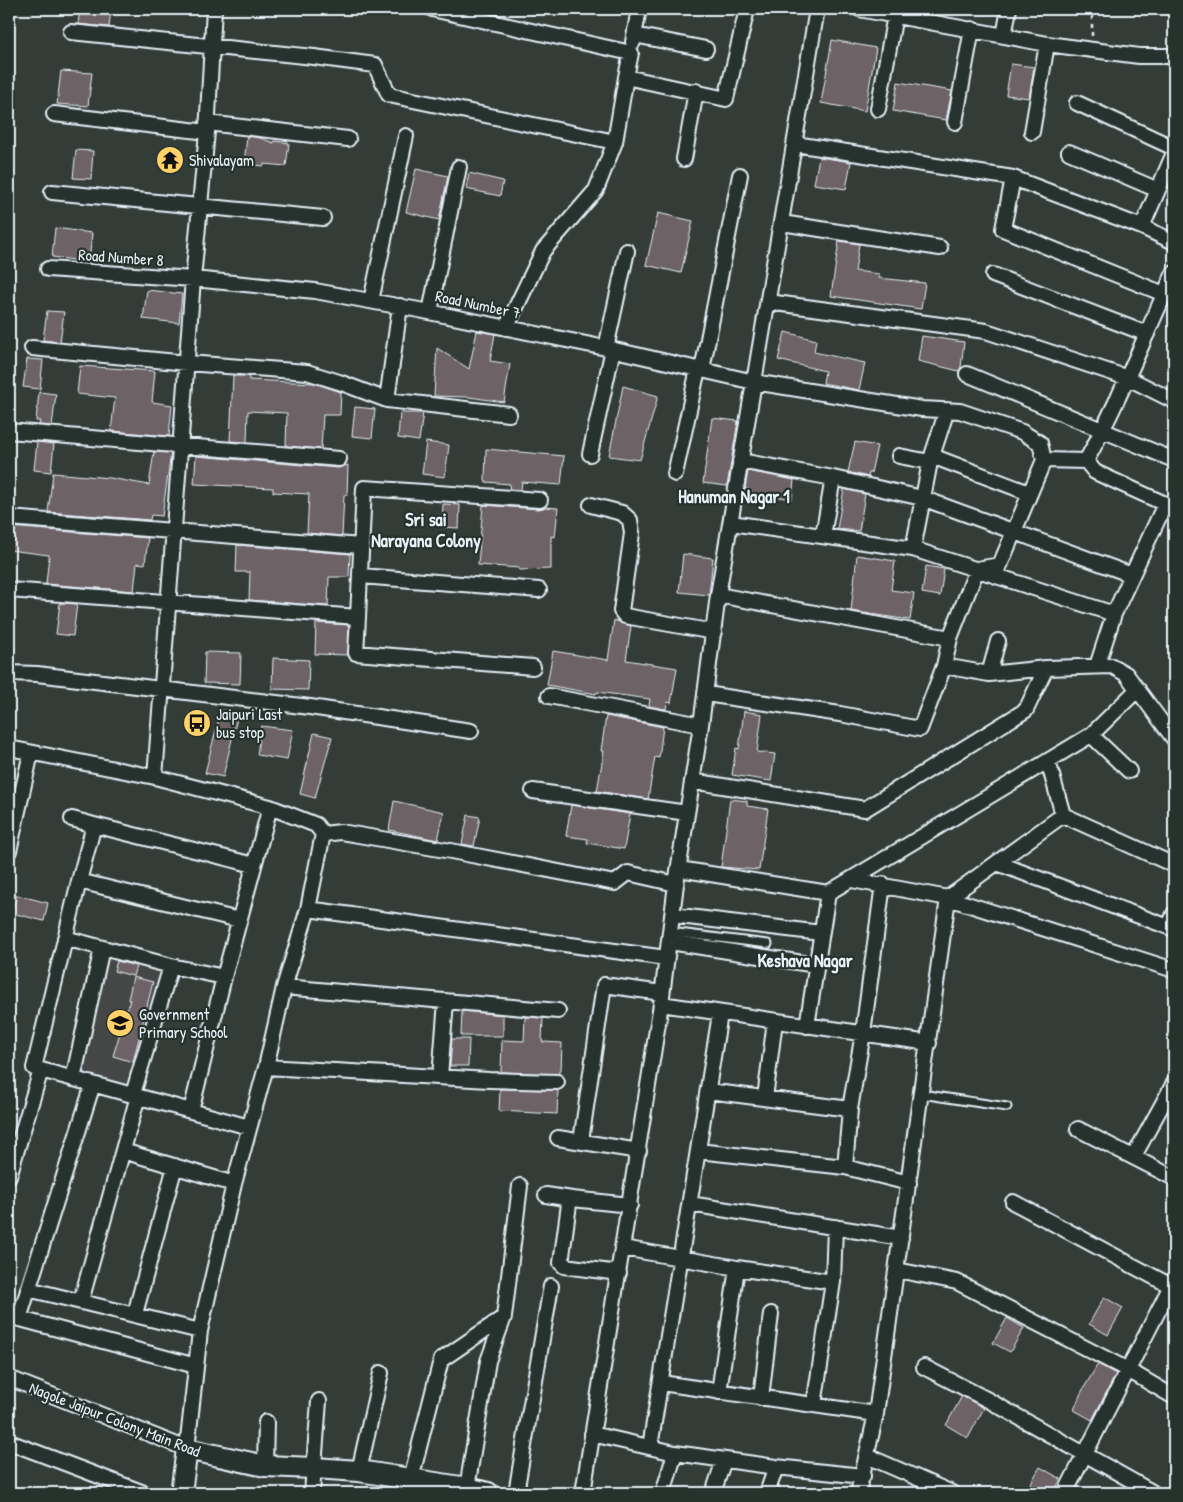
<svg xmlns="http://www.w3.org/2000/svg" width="1183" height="1502" font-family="'Patrick Hand',sans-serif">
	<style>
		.built { fill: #454746 }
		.building { fill: #6d6265; stroke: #e8f1f8 }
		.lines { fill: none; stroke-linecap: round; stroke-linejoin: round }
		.lane-casing { stroke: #e8f1f8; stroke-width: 11 }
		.street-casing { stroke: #e8f1f8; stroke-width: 18 }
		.secondary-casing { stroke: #e8f1f8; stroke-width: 24 }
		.path { stroke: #e8f1f8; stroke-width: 2.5; stroke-dasharray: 4 4; stroke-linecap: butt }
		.lane { stroke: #26332d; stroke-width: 7 }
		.street { stroke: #26332d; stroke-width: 14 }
		.secondary { stroke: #26332d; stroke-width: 20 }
		.labels { text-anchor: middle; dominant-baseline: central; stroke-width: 4.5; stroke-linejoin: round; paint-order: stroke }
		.poi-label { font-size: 16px; fill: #e8f1f8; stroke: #26332d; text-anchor: start }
		.street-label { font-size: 16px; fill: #e8f1f8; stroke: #26332d }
		.neighbourhood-label { font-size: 18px; font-weight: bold; fill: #e8f1f8; stroke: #26332d }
	</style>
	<rect width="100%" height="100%" fill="#343c38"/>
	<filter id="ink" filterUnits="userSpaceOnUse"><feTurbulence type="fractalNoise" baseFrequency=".02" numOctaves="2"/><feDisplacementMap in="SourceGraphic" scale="10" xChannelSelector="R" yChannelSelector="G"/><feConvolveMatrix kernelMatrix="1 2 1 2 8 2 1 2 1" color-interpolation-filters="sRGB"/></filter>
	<g filter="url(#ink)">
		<!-- built -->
		<path class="built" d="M107,954L163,970L129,1087L80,1075Z"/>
		<!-- building -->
		<path class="building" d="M80,9H111L109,27L78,24Z
			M832,40L876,48L865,111L821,103Z
			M1011,64L1034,67L1029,98L1006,95Z
			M61,71L92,73L88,106L57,104Z
			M898,82L952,91L946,120L893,111Z
			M247,136L260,138L274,143V141L289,143L286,166L264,164V166L244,164Z
			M76,150L93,151L91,179L73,178Z
			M819,157L851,162L846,189L814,184Z
			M416,169L448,176L439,220L406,212Z
			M469,173L503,181L500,196L466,189Z
			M658,213L693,221L681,273L646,265Z
			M55,228L92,233L89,262L52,257Z
			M839,241L859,244L855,271L879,274V278L925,283L921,309L831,296Z
			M147,290L182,294L179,323L143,319Z
			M47,311L64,312L60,342L43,340Z
			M477,331L495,334L490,361L510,364L504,402L469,397L434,396L437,348L469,369Z
			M785,332L816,340L814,352L865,363L859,390L823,383L825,371L778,360Z
			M922,336L964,342L961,367L959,371L918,361Z
			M27,359L43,360L40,389L23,387Z
			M80,366L155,371L152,402L172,405L169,436L111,431L115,398L77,394Z
			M233,376H249V380L314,383L341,392L340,415H323L321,449L286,446L287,413L248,411L247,442L230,441Z
			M623,386L658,396L640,460L609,456Z
			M39,392L56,394L52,426L39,425L40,421H36Z
			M355,407L375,409L372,438L352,436Z
			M400,413H423L419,441L398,438Z
			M712,418L738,421L727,486L703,483Z
			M37,442L54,444L51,472L34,470Z
			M426,442L449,445L445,477L422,474Z
			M855,442L877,446L871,473H869L868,477L848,472Z
			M486,449L564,456L561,485L522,482L521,490L509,489L510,484L486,482L485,480Z
			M154,452L171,453L162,516L151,515L150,520L48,512L53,473L110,478L149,485Z
			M196,456L338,468L348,465L347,495H344L342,536L307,533L309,494L273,492V488L194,484Z
			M748,471L794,480L792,499L749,492V489H745Z
			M844,489L865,494L859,531L837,529Z
			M443,504L460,505L459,528L442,527Z
			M483,505L539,509L545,507L558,508L555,537L551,536V569L519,570V568L478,565Z
			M9,527L148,538L145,564L137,563L134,591L46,584L49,555L9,550Z
			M237,545L350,554L349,577H329L328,606L249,600L250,572H236Z
			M683,554L713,558L709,595L679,592Z
			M857,555L895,561L891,590L914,593L910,620L851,611Z
			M926,566L944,569L940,596L922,593Z
			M60,603L77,604L73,636L56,634Z
			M614,620L631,626L626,660L677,668L671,703L667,702L666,709L649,706L650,699L597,692L596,694L547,685L553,651L608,660Z
			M316,623L349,625L348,655L315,654Z
			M205,652L241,653L240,684L204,683Z
			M273,658L309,660L308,690L272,689Z
			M221,710L238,714L223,777L205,773Z
			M744,711L762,714L757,752L775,754L771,781L732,775L736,748L739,749Z
			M606,716L663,727L659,758L655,757L648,799L597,791L604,751H601Z
			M261,726L293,730L287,760L257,755Z
			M314,733L332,737L315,798L300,794Z
			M730,799L747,801V806L768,809L759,870L721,867Z
			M394,801L444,812L438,840L389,830Z
			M571,805L630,814L624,849L587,843L588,839L566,836Z
			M468,815L480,817L474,846L462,844Z
			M17,895L48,903L44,921L12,913Z
			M117,961L136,966L133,976L114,971Z
			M133,977L153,982L133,1062L113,1056L130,1000H128Z
			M462,1011L503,1015V1036H461Z
			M525,1017L543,1018L542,1042L562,1043L561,1070H559V1074L501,1072L502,1040L524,1041Z
			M452,1039H469L468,1066H450Z
			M500,1089L558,1090L557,1114L499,1111Z
			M1104,1297L1123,1308L1108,1335L1089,1324Z
			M1007,1318L1024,1328L1010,1352L993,1343Z
			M1098,1364L1116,1374L1092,1420L1074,1410L1081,1393Z
			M962,1396L984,1408L968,1438L946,1425Z
			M1040,1467L1061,1479L1053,1493H1025Z"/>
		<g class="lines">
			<!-- lane casing -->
			<g class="lane-casing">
				<path id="lane" d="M670,932L768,944
					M921,1094L1007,1107"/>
			</g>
			<!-- street casing -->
			<g class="street-casing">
				<path id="street" d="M432,9L631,53L626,77
					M859,9L1047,44L1139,56H1174
					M71,32L314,57L375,65L389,95L615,142L626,77L726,99L747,9
					M634,35L706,49
					M1004,36L1009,9
					M633,42L639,9
					M1077,103L1174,148
					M878,109L895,15
					M54,114L207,132
					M955,122L972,29
					M207,123L348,139
					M1032,132L1047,44
					M795,144L1013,178L1142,227L1174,242
					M1069,152L1158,190
					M684,159L696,91
					M1013,178L1003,229L1164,294
					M52,192L323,218
					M782,223L940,248
					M1142,227L1174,153
					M48,269L193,279L315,291L419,310L606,348L754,382L922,409L960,411L1022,432L1040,443L1044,460
					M993,275L1147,334
					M371,301L406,136
					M768,302L986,331L1128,378L1174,401
					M430,312L459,167
					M506,328L543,251L596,190L615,142
					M32,348L187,363L307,372L339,382L387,400L509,414
					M606,348L627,251
					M702,370L740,175
					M967,374L1174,460
					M387,400L400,306
					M9,431L339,459
					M590,454L613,349
					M899,456L930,462
					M932,456L1029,493
					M740,461L833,478L922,498L1132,575
					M1086,461L1095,472L1174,508
					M675,474L698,369
					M591,505L622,513L630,520L632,533L621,611L625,616L714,632
					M9,518L361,546
					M731,523L913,549L1114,614
					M823,536L833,478
					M913,549L930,462L947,410
					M361,576L539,590
					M9,590L358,617L356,653L533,667
					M718,595L950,638
					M358,617L364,488L540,500
					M944,666L989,674L1046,668L1112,666L1126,674L1174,739
					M1097,666L1114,614L1165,504
					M9,673L37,674L310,707L471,731
					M989,674L998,641
					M706,694L840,714L920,729L944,666L950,638L977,569L1000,565L1044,460L1086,461C1120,400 1145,335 1174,273
					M549,696L701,725
					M1091,735L1129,771
					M9,748L155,777L270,807L316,825L323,834L308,909L284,987L266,1067L234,1184L200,1331L187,1449L9,1378
					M1048,761L1063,815L1174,865
					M155,777L193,279L207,132L214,9
					M692,781L865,809L1026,710L1046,668
					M533,791L687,813
					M72,819L94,825
					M323,834L341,832L451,851L615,883L628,873L676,884
					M9,851L31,753
					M997,863L1174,929
					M679,869L828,893
					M852,880L948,898L1174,970
					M79,881L239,920
					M308,909L666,958
					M672,915L821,933
					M1169,927L1174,914
					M65,938L171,966L224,977
					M670,942L816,965
					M284,987L558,1011
					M661,1004L929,1043
					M807,1026L828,893L1091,735L1138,689
					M266,1067L489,1080L557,1082
					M41,1070L191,1111L224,977L270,807
					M440,1077L446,1001
					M73,1079L102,948
					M708,1091L850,1109
					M133,1094L171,966
					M765,1098L775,1021
					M191,1111L249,1127
					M1078,1129L1174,1178
					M558,1138L639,1151
					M581,1141L604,985L662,993
					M123,1151L234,1184
					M698,1151L845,1167L909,1183
					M1134,1156L1174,1083
					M845,1167L850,1109L863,1033L883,884
					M9,1176L41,1070L34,1068L79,881L94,825L254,865
					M546,1195L572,1199
					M1013,1202L1171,1286
					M690,1204L901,1238
					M623,1248L737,1268L833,1282
					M897,1270L957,1282L1128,1370L1174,1397
					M619,1273L564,1266L561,1263L569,1204L572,1199L630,1205
					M28,1289L200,1331
					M81,1301L138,1096
					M135,1314L175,1166
					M9,1316L196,1366
					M19,1319L93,1084
					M924,1367L988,1400L1152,1492
					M661,1383L876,1414
					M719,1392L737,1268
					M761,1398L771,1314
					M814,1405L833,1282L835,1227
					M592,1434L675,1453L776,1467L863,1476
					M9,1442L144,1493
					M650,1447L720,1014
					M867,1456L952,1493
					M265,1466L266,1422
					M359,1471L381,1373
					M411,1479L441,1360L504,1317L520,1186
					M467,1488L488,1361L504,1317
					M312,1493L319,1401
					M516,1493L551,1286
					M583,1493L661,1004L676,884L701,725L718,595L817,9
					M663,1493L675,1453
					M713,1493L724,1460
					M767,1493L776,1467
					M858,1493L876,1414L948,898L1063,815
					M1065,1493L1174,1280"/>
			</g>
			<!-- secondary casing -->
			<g class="secondary-casing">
				<path id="secondary" d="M181,1493L187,1449L265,1466L314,1468L359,1471L467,1488L488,1493"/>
			</g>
			<!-- path -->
			<path class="path" d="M1092,36V9"/>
			<!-- lane -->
			<use href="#lane" class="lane"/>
			<!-- street -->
			<use href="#street" class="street"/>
			<!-- secondary -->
			<use href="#secondary" class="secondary"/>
		</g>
	</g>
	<!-- icons -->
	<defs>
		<g id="temple-disc" transform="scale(1.4375)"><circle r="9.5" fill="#ffd166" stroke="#26332d"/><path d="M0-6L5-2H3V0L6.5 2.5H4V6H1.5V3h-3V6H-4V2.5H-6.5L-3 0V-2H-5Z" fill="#111"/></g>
		<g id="bus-disc" transform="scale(1.4375)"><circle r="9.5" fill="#ffd166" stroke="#26332d"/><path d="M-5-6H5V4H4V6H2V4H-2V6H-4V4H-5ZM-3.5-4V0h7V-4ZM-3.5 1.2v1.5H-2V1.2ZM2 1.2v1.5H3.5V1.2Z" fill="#111"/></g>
		<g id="school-disc" transform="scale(1.4375)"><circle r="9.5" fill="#ffd166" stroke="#26332d"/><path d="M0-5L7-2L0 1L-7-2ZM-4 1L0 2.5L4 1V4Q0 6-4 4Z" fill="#111"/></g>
	</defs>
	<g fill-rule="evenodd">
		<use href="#temple-disc" x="170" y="160"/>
		<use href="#bus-disc" x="197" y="723"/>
		<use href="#school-disc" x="120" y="1023"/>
	</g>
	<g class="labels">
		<!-- poi labels -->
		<g class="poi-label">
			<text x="189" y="160">Shivalayam</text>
			<text x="216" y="714">Jaipuri Last<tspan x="216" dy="18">bus stop</tspan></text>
			<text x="139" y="1014">Government<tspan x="139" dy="18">Primary School</tspan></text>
		</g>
		<!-- street labels -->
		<g class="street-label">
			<text transform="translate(121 257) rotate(4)">Road Number 8</text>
			<text transform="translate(478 304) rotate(12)">Road Number 7</text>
			<text transform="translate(115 1419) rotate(21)">Nagole Jaipur Colony Main Road</text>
		</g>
		<!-- neighbourhood labels -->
		<g class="neighbourhood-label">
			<text x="734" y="496">Hanuman Nagar 1</text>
			<text x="426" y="519">Sri sai<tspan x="426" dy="21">Narayana Colony</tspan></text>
			<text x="805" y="960">Keshava Nagar</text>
		</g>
	</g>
	<!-- margin -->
	<rect width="1183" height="1502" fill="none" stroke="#26332d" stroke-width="30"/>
	<rect x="15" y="15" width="1153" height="1472" fill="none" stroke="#e8f1f8" stroke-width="2" filter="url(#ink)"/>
</svg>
